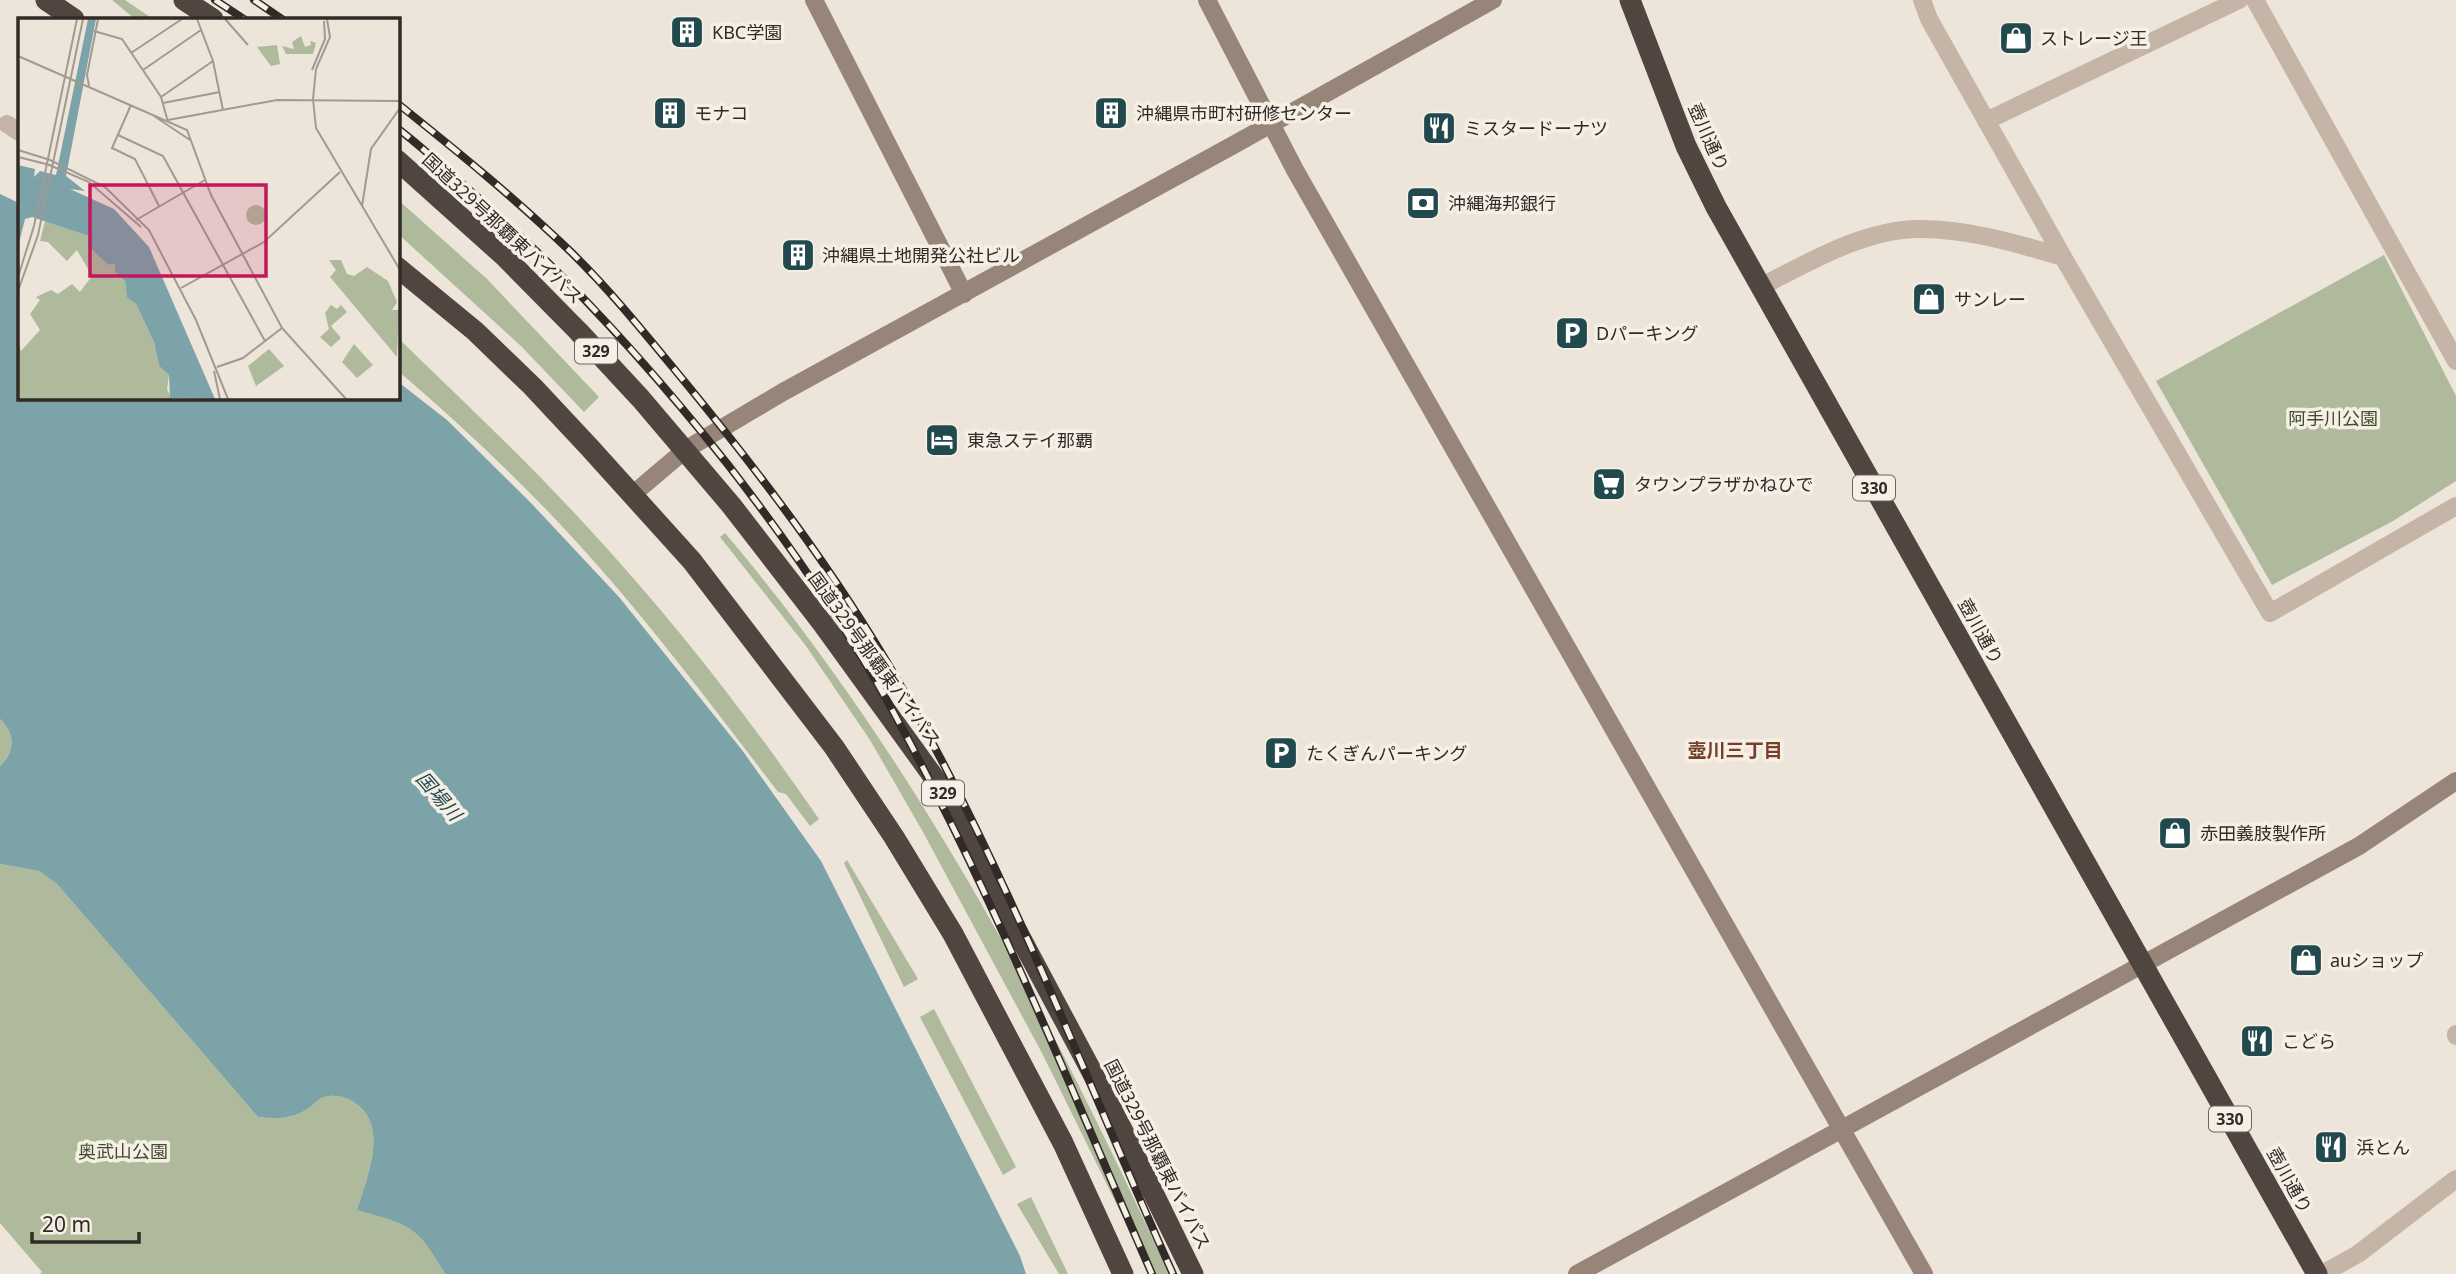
<svg xmlns="http://www.w3.org/2000/svg" width="2456" height="1274" font-family="'Noto Sans','Noto Sans JP',sans-serif">
	<style>
		.green { fill: #afba9c }
		.water { fill: #7ca3a7 }
		.lines { fill: none; stroke-linecap: round; stroke-linejoin: round }
		.lane { stroke: #c4b5a7; stroke-width: 18 }
		.street { stroke: #c4b5a7; stroke-width: 18 }
		.secondary { stroke: #978579; stroke-width: 18 }
		.highway { stroke: #51453f; stroke-width: 21 }
		.rail-casing { stroke: #312a27; stroke-width: 8 }
		.rail { stroke: #f6efe5; stroke-width: 5; stroke-dasharray: 16; stroke-linecap: butt }
		.labels { text-anchor: middle; dominant-baseline: central; stroke-width: 7; stroke-linejoin: round; paint-order: stroke }
		.shield { fill: #f6efe5; stroke: #6c6560; stroke-width: 2 }
		.shield-label { font-size: 16px; font-weight: bold; fill: #312a27 }
		.poi-label { font-size: 18px; fill: #312a27; stroke: #f6efe5; text-anchor: start }
		.street-label { font-size: 18px; fill: #312a27; stroke: #f6efe5 }
		.park-label { font-size: 18px; fill: #404c2e; stroke: #f6efe5 }
		.neighbourhood-label { font-size: 19px; font-weight: bold; fill: #763f2a; stroke: #f6efe5 }
		.water-label { font-size: 19px; font-style: italic; fill: #22494d; stroke: #f6efe5 }
		.inset-road { fill: none; stroke: #a29a92; stroke-width: 2 }
		.view { fill: #c2185b; fill-opacity: 0.15; stroke: #c2185b; stroke-width: 3.5 }
		.inset-edge { fill: none; stroke: #312a27; stroke-width: 3.5 }
	</style>
	<rect width="100%" height="100%" fill="#ede5da"/>
	<!-- green -->
	<path class="green" d="M112,0H125L153,19H135Z
		M397,199L487,279L599,397L584,412L521,346L397,233Z
		M2384,255L2456,396V481L2393,521L2272,585L2156,381Z
		M397,337C463,401 530,464 592,532C675,622 750,719 819,819L810,826L786,794L778,792C720,716 662,639 599,567C537,496 468,431 397,370Z
		M725,533C912,754 1049,1012 1169,1274H1151L1043,1055L923,832L870,740L806,646L720,537Z
		M0,719C16,734 15,752 0,766Z
		M847,860L918,979L904,987L844,863Z
		M0,864L39,871L57,884L258,1117C275,1119 291,1119 306,1110C312,1107 317,1099 324,1097C335,1094 346,1097 355,1103C390,1125 366,1179 357,1210C411,1226 416,1224 445,1274H40L42,1272L0,1223Z
		M934,1009L1016,1167L1003,1175L920,1017Z
		M1031,1197L1068,1274H1059L1017,1204Z"/>
	<!-- water -->
	<path class="water" d="M0,194L19,203V397H397V381L447,420L531,503L619,597L742,750L821,861L1020,1256L1026,1274H445C416,1224 411,1226 357,1210C366,1180 390,1125 355,1103C346,1097 335,1094 324,1097C317,1099 312,1107 306,1110C291,1119 275,1119 258,1117L57,884L39,871L0,864V766C15,752 16,734 0,719Z"/>
	<g class="lines">
		<!-- lane -->
		<path class="lane" d="M7,124L19,132"/>
		<!-- street -->
		<path class="street" d="M1922,0L1929,19L2063,257L2270,613L2456,506
			M2255,0L2456,361
			M1986,121L2239,0
			M1760,287C1808,263 1860,231 1916,229C1966,228 2015,243 2063,257
			M2456,1034V1036
			M2322,1274L2358,1254L2456,1179"/>
		<!-- secondary -->
		<path class="secondary" d="M814,0L964,294
			M1207,0L1295,170L1924,1274
			M632,495L685,450L783,392L1237,143L1493,0
			M1577,1274L2359,846L2456,781"/>
		<!-- highway -->
		<path class="highway" d="M46,0L74,19
			M184,0L213,19
			M1630,0L1686,146L1716,207L2317,1274
			M397,160L504,256L578,331L641,399L731,505L823,624L938,783L1116,1117L1193,1274
			M397,267L475,331L533,387L590,448L692,561L834,747L894,837L953,934L1063,1143L1123,1274"/>
		<!-- rail casing -->
		<g class="rail-casing">
			<path id="rail" d="M215,0L244,19
				M254,0L282,19
				M397,103C457,151 516,199 571,252C613,293 651,341 689,387C771,487 847,589 910,702C1013,885 1087,1083 1173,1274
				M397,128C421,146 443,167 466,187C564,271 649,365 729,466C787,541 842,620 889,704C990,887 1068,1082 1152,1274"/>
		</g>
		<!-- rail -->
		<use href="#rail" class="rail"/>
	</g>
	<!-- icons -->
	<defs>
		<g id="building-square" transform="scale(1.75)"><rect x="-9" y="-9" width="18" height="18" rx="4" fill="#22494d" stroke="#f6efe5"/><path d="M-4-6H4V6H1V3H-1V6H-4ZM-2.5-4.3h1.7v1.8h-1.7ZM.8-4.3h1.7v1.8H.8ZM-2.5-1h1.7V.8h-1.7ZM.8-1h1.7V.8H.8Z" fill="#fff"/></g>
		<g id="shop-square" transform="scale(1.75)"><rect x="-9" y="-9" width="18" height="18" rx="4" fill="#22494d" stroke="#f6efe5"/><path d="M-5-2.5h2.3a2.7 3.5 0 0 1 5.4 0H5L5.5 6h-11ZM-1.5-2.5h3a1.5 2.3 0 0 0-3 0Z" fill="#fff"/></g>
		<g id="restaurant-square" transform="scale(1.75)"><rect x="-9" y="-9" width="18" height="18" rx="4" fill="#22494d" stroke="#f6efe5"/><path d="M-5-6h1v4h1v-4h1v4h1v-4h1v5L-1.5 .5V6h-2V.5L-5-1ZM5-6V6H3V1.5H1.5Q1.5-4 5-6Z" fill="#fff"/></g>
		<g id="bank-square" transform="scale(1.75)"><rect x="-9" y="-9" width="18" height="18" rx="4" fill="#22494d" stroke="#f6efe5"/><path d="M-6-4H6V4H-6ZM0-2.3a2.3 2.3 0 1 0 0 4.6a2.3 2.3 0 1 0 0-4.6Z" fill="#fff"/></g>
		<g id="parking-square" transform="scale(1.75)"><rect x="-9" y="-9" width="18" height="18" rx="4" fill="#22494d" stroke="#f6efe5"/><path d="M-3.5-5.5H1a3.5 3.5 0 0 1 0 7H-1V5.5H-3.5ZM-1-3.4V-.6H.8a1.4 1.4 0 0 0 0-2.8Z" fill="#fff"/></g>
		<g id="hotel-square" transform="scale(1.75)"><rect x="-9" y="-9" width="18" height="18" rx="4" fill="#22494d" stroke="#f6efe5"/><path d="M-6-4.5h1.5V1H6V5H4.5V3h-9V5H-6ZM-4 0a1.8 1.8 0 1 1 3.6 0ZM.5 0V-2.5h3Q6-2.5 6 0Z" fill="#fff"/></g>
		<g id="supermarket-square" transform="scale(1.75)"><rect x="-9" y="-9" width="18" height="18" rx="4" fill="#22494d" stroke="#f6efe5"/><path d="M-6-5.5h2.5l.6 2H6L4.5 2H-2.5L-4.4-4H-6ZM-1.5 3.2a1.3 1.3 0 1 0 .1 0ZM3 3.2a1.3 1.3 0 1 0 .1 0Z" fill="#fff"/></g>
	</defs>
	<g fill-rule="evenodd">
		<use href="#building-square" x="687" y="32"/>
		<use href="#shop-square" x="2016" y="38"/>
		<use href="#building-square" x="670" y="113"/>
		<use href="#building-square" x="1111" y="113"/>
		<use href="#restaurant-square" x="1439" y="128"/>
		<use href="#bank-square" x="1423" y="203"/>
		<use href="#building-square" x="798" y="255"/>
		<use href="#shop-square" x="1929" y="299"/>
		<use href="#parking-square" x="1572" y="333"/>
		<use href="#hotel-square" x="942" y="440"/>
		<use href="#supermarket-square" x="1609" y="484"/>
		<use href="#parking-square" x="1281" y="753"/>
		<use href="#shop-square" x="2175" y="833"/>
		<use href="#shop-square" x="2306" y="960"/>
		<use href="#restaurant-square" x="2257" y="1041"/>
		<use href="#restaurant-square" x="2331" y="1147"/>
	</g>
	<g class="labels">
		<!-- shield labels -->
		<g class="shield">
			<rect x="575" y="338.5" width="42" height="25" rx="5"/>
			<rect x="1853" y="475.5" width="42" height="25" rx="5"/>
			<rect x="922" y="780.5" width="42" height="25" rx="5"/>
			<rect x="2209" y="1106.5" width="42" height="25" rx="5"/>
		</g>
		<g class="shield-label">
			<text x="596" y="351">329</text>
			<text x="1874" y="488">330</text>
			<text x="943" y="793">329</text>
			<text x="2230" y="1119">330</text>
		</g>
		<!-- poi labels -->
		<g class="poi-label">
			<text x="712" y="32">KBC学園</text>
			<text x="2040" y="38">ストレージ王</text>
			<text x="694" y="113">モナコ</text>
			<text x="1136" y="113">沖縄県市町村研修センター</text>
			<text x="1464" y="128">ミスタードーナツ</text>
			<text x="1448" y="203">沖縄海邦銀行</text>
			<text x="822" y="255">沖縄県土地開発公社ビル</text>
			<text x="1954" y="299">サンレー</text>
			<text x="1596" y="333">Dパーキング</text>
			<text x="967" y="440">東急ステイ那覇</text>
			<text x="1634" y="484">タウンプラザかねひで</text>
			<text x="1306" y="753">たくぎんパーキング</text>
			<text x="2200" y="833">赤田義肢製作所</text>
			<text x="2330" y="960">auショップ</text>
			<text x="2282" y="1041">こどら</text>
			<text x="2356" y="1147">浜とん</text>
		</g>
		<!-- street labels -->
		<g class="street-label">
			<text transform="translate(1709 137) rotate(66)">壺川通り</text>
			<text transform="translate(503 228) rotate(43)">国道329号那覇東バイパス</text>
			<text transform="translate(1981 631) rotate(61)">壺川通り</text>
			<text transform="translate(875 659) rotate(54)">国道329号那覇東バイパス</text>
			<text transform="translate(1158 1154) rotate(63)">国道329号那覇東バイパス</text>
			<text transform="translate(2290 1180) rotate(61)">壺川通り</text>
		</g>
		<!-- park labels -->
		<g class="park-label">
			<text x="2333" y="418">阿手川公園</text>
			<text x="123" y="1151">奥武山公園</text>
		</g>
		<!-- neighbourhood labels -->
		<g class="neighbourhood-label">
			<text x="1735" y="750">壺川三丁目</text>
		</g>
		<!-- water labels -->
		<g class="water-label">
			<text transform="translate(439 796) rotate(49)">国場川</text>
		</g>
	</g>
	<!-- overview -->
	<g transform="translate(18 18)">
		<rect width="382" height="382" fill="#ede5da"/>
		<path d="M283,18L287,29L293,27L292,23L298,25L295,36H268L264,28L276,31L274,24ZM259,27L262,46L253,48L239,29ZM228 197a10 10 0 1 1 20 0a10 10 0 1 1-20 0ZM27,203L71,218V229L90,247L97,246V254L107,263L109,278L118,286L136,324L141,348L151,357L149,371L154,381H0V325L3,333L22,312L12,296L22,282L18,279L33,272L40,276L54,266L62,274L74,258L59,232L49,243L30,224L22,223ZM311,242H323L329,256L336,258L349,249L370,263L379,284L374,292H381L379,339L312,259L318,252ZM313,287L319,291L323,287L329,294L313,308L323,320L313,329L302,319L311,311L307,295ZM336,326L355,347L339,360L324,344ZM251,331L266,348L238,368L230,348Z" fill="#afba9c"/>
		<path d="M70,1H78L48,158L67,173L52,171L96,191L131,229L197,381L152,380L151,357L141,348L136,324L118,286L109,279L107,263L97,254V246L90,247L70,228L71,218L14,199L7,201L0,229V147L17,151L16,159L22,153L38,157Z" fill="#7ca3a7"/>
		<path class="inset-road" d="M179,1L195,43L205,92M207,1L230,27M76,13L104,21L143,79L150,104M113,35L164,1M0,38L169,112L193,177L264,310L328,381M125,52L183,12M294,52L307,21L306,3M71,68L69,57L80,1M143,79L195,43M295,81L298,110L382,252M295,81L298,51L312,19L309,1M145,85L202,74M113,87L94,130L117,141L141,188M136,98L172,122M150,102L259,82L382,83M100,117L145,138L247,323M0,132L29,141M0,139L28,146M30,141L87,169L131,212L178,302L210,381M29,146L71,164L123,209M344,188L353,131L382,90M118,202L187,162M0,259L16,208L59,1M163,270L246,224L322,154M0,273L20,217L65,1M199,349L225,340L264,310M196,353L202,381"/>
		<path class="view" d="M72,167H248V258H72Z"/>
		<rect width="382" height="382" class="inset-edge"/>
	</g>
	<!-- scale -->
	<path d="M32 1232v10h107v-10" fill="none" stroke="#312a27" stroke-width="3.5"/>
	<text x="42" y="1232" font-size="21" fill="#312a27" stroke="#f6efe5" stroke-width="5" paint-order="stroke">20 m</text>
</svg>
